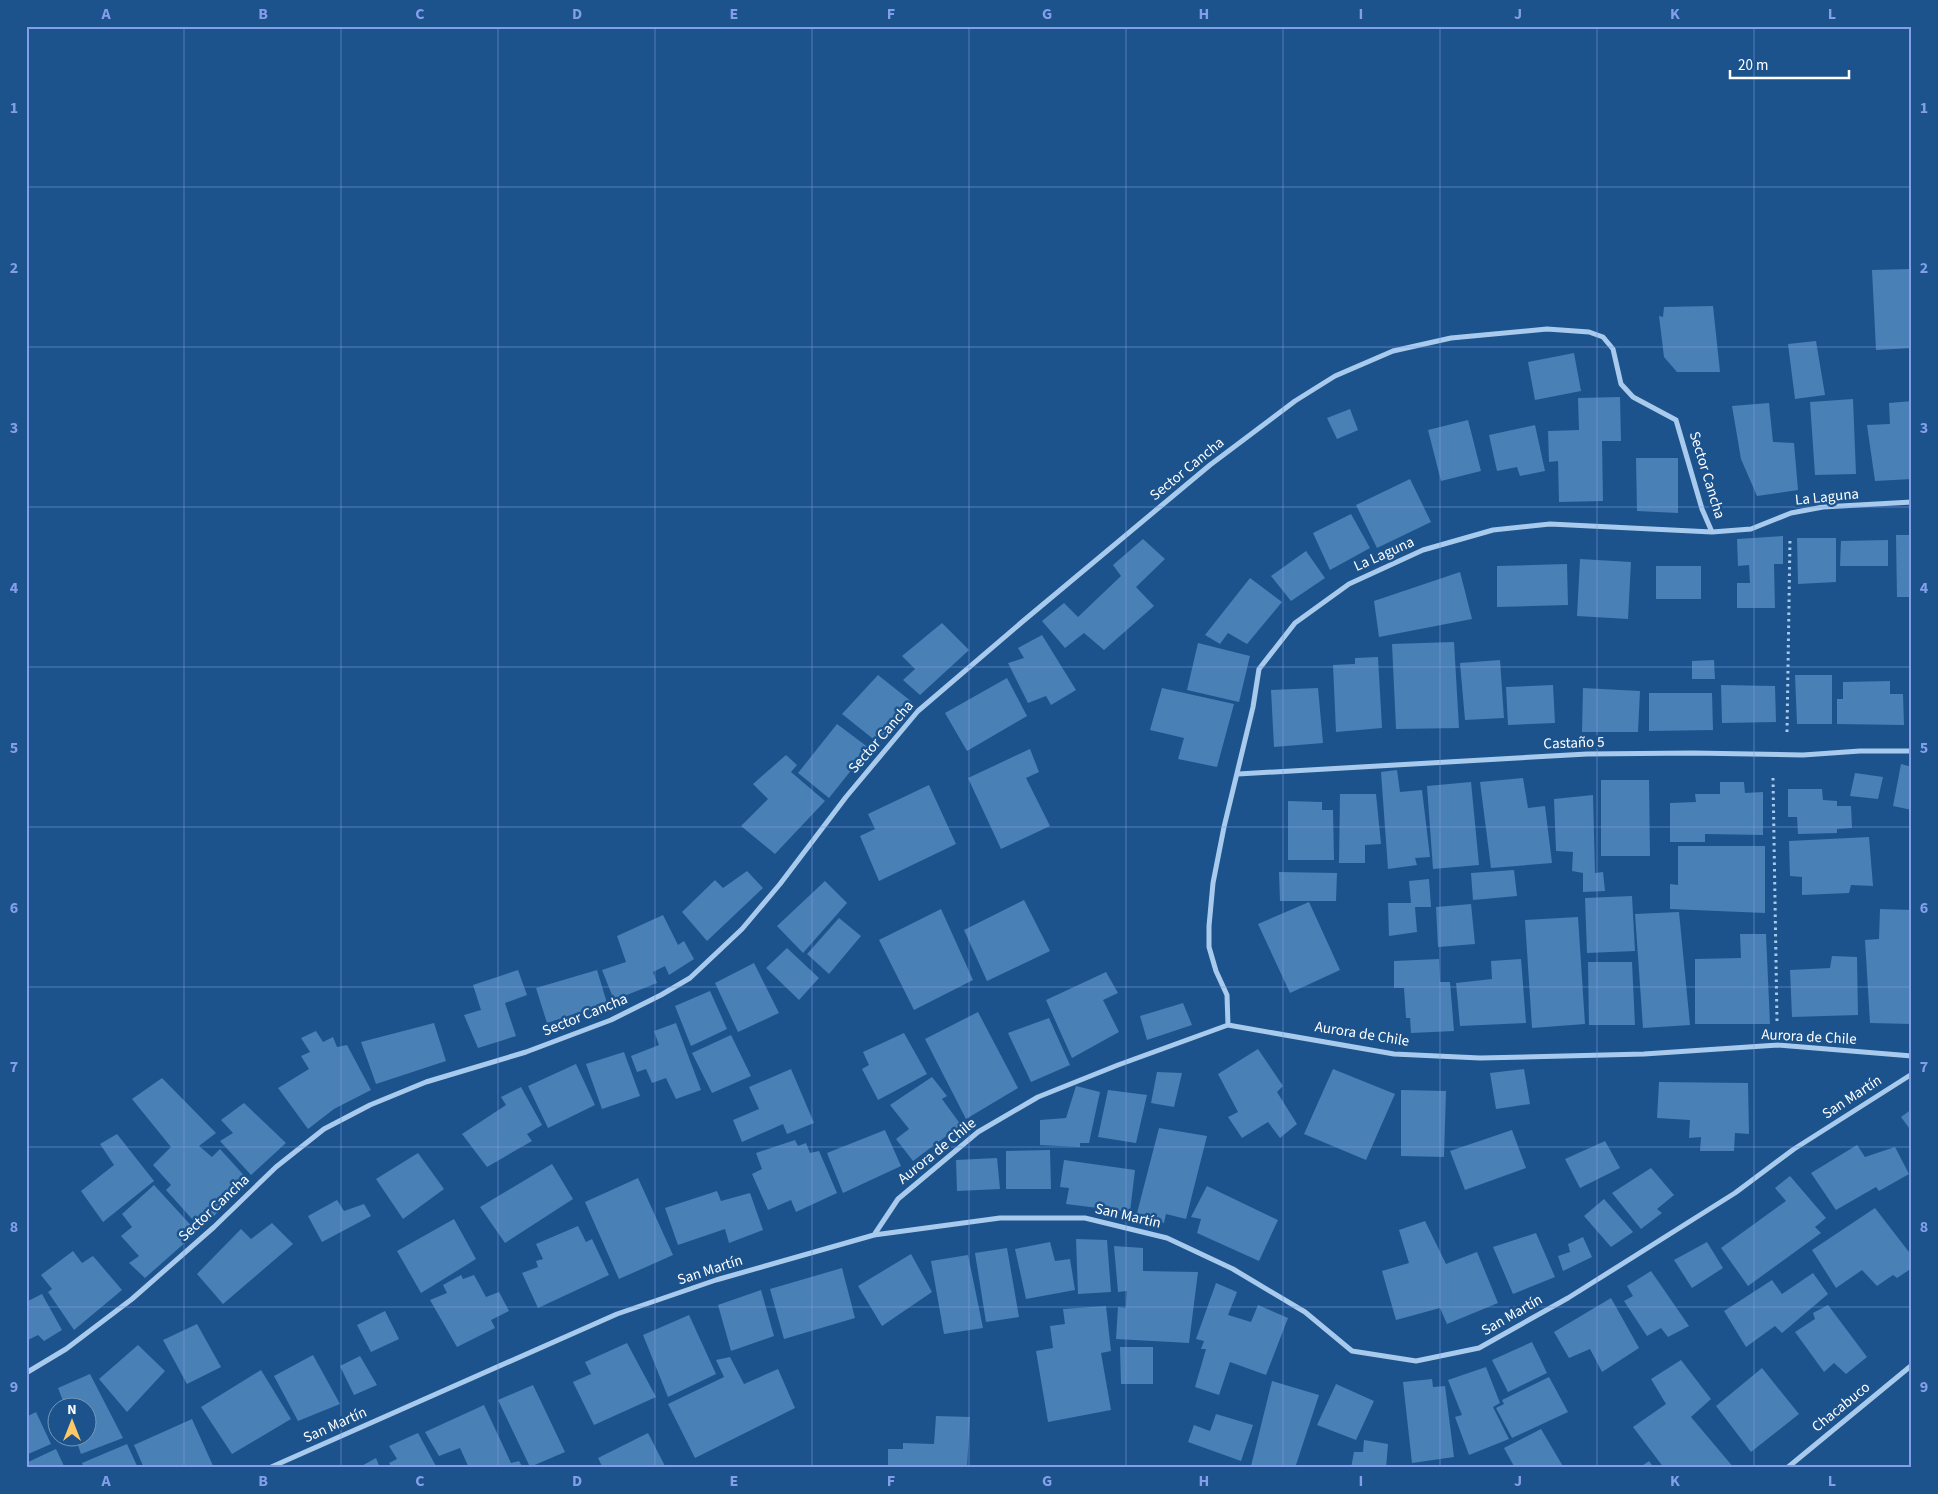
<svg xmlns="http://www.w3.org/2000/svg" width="1938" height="1494" font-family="'Source Sans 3',sans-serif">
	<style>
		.building { fill: #4980b5 }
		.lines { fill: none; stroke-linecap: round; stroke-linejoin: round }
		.path { stroke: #a8cbed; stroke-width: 3; stroke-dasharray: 2.5 4; stroke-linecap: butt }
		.street { stroke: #a8cbed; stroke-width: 5 }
		.grid { fill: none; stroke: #839eea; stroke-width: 1; stroke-opacity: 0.55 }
		.labels { text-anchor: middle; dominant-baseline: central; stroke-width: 5; stroke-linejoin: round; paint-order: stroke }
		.street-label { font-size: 15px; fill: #fff; stroke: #1c538c }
		.neatline { fill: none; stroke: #839eea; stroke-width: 2 }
		.grid-label { font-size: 16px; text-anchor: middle; font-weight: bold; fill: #839eea }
	</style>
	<rect width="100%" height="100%" fill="#1c538c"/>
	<!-- building -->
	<path class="building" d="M1911,269L1912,348L1876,350L1872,270Z
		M1713,306L1720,372H1677L1664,357L1659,316L1663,317L1664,307Z
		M1816,341L1825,395L1795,399L1788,344Z
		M1574,353L1581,391L1535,400L1528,362Z
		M1620,397L1621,441H1602L1603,501L1559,502L1558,461L1549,462L1548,431L1579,430L1578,398Z
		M1853,399L1856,474L1815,475L1810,402Z
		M1912,401V479L1875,481L1867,425L1890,424L1889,403Z
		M1769,403L1773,442L1794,443L1798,490L1757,496L1741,459L1732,406Z
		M1350,409L1358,430L1337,439L1327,418Z
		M1468,420L1481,471L1441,481L1428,430Z
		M1535,425L1545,471L1520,476L1517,467L1497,471L1489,435Z
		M1636,458H1678V513L1637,511Z
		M1410,479L1431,522L1377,548L1356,505Z
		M1351,514L1370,548L1330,570L1313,533Z
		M1896,535H1912V597H1897Z
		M1783,536V564H1774L1775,608H1737V583H1750L1749,565L1738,566L1737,539Z
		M1797,538H1836V582L1798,584Z
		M1143,539L1165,559L1136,587L1154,606L1104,650L1084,633L1065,648L1042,621L1064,603L1078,617L1121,576L1113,565Z
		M1888,540V566H1840L1841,541Z
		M1306,551L1325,578L1291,601L1271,576Z
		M1580,559L1631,562L1628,619L1577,616Z
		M1567,564L1568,605L1497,607V566Z
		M1656,566H1701V599H1656Z
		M1460,572L1472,619L1379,637L1374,601Z
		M1250,578L1282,602L1247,644L1228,633L1220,644L1205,635Z
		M942,623L969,650L920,695L903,680L915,669L902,656Z
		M1042,635L1076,690L1051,705L1046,696L1028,703L1008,663L1024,658L1018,648Z
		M1454,642L1459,728L1396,729L1392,644Z
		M1198,643L1250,656L1239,702L1187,690Z
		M1378,657L1382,728L1336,732L1333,665L1355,664V658Z
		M1500,660L1504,718L1465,720L1460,663Z
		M1714,660L1715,679H1692V661Z
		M878,675L912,702L877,742L842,714Z
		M1795,675H1832V724H1797Z
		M1007,678L1027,716L967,751L945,713Z
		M1890,681V694H1903L1904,725L1837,724V699H1843V682Z
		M1553,685L1555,723L1508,725L1506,687Z
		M1721,685L1775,686L1776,722L1722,723Z
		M1162,688L1234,704L1217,767L1178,759L1184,738L1150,730Z
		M1318,688L1323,743L1274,747L1271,690Z
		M1583,688L1640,691L1638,732H1582Z
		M1649,693H1712L1713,730L1649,731Z
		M837,724L869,748L829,798L798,773Z
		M1030,749L1039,772L1026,778L1050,826L1001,849L968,778Z
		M786,755L797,765L791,772L825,801L775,854L741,826L768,799L753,784Z
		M1901,764L1912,767V810L1893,806Z
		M1397,770L1400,792L1422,790L1430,857L1415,858L1417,865L1388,869L1381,772Z
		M1855,773L1883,777L1878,799L1850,796Z
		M1523,778L1528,808L1545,806L1552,863L1491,868L1480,782Z
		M1601,780H1649L1650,856H1601Z
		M1471,782L1479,865L1433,869L1427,786Z
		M1720,782H1744L1745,793L1763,792V835L1705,834V842H1670V803L1696,802L1695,794H1720Z
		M929,785L956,844L879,881L860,836L875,829L868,814Z
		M1788,789H1822L1823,800L1837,801V806H1851L1852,828L1837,829V833L1798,834L1797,817H1788Z
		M1340,794H1376L1381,844L1365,845V863H1339Z
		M1593,795L1595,873L1603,872L1605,891L1583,892V873L1572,871L1573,852L1556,851L1554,799Z
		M1288,801L1322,802V810H1333L1334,860H1288Z
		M1869,837L1873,886L1851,885L1849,893L1802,895V877L1790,876L1789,841Z
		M1678,846H1765V913L1670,909V884L1678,885Z
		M1514,870L1517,896L1473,900L1471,873Z
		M747,871L763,888L707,941L682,912L715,880L723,888Z
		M1279,872L1337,873L1336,901H1280Z
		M1429,879L1431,907H1415L1417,932L1389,936L1388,903H1411L1409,881Z
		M825,881L847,903L803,953L777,926Z
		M1632,896L1635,951L1587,953L1585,898Z
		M1024,900L1050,951L987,981L964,930Z
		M1309,902L1340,970L1290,993L1258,924Z
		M1471,904L1475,944L1438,947L1436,907Z
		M941,909L973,980L914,1010L879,940Z
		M1880,909L1912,910V1024L1870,1023L1865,940L1879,939Z
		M1679,912L1690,1025L1643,1028L1635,914Z
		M663,915L678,945L684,941L694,959L669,975L665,966L653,972L657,983L614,1000L602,970L626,962L617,936Z
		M1578,917L1585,1024L1532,1028L1525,920Z
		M839,918L861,936L829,974L807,954Z
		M1740,934H1766L1770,1024H1695V959L1741,958Z
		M787,948L819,978L799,1000L766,968Z
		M1832,956L1857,957L1858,1015L1792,1017L1790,970L1830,968Z
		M1439,959L1440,982H1450L1454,1031L1411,1033L1410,1018H1406L1404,988H1394V961Z
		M1521,959L1526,1023L1460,1026L1456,983L1492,979L1491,961Z
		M1588,962H1632L1635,1025H1589Z
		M754,963L779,1013L738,1032L715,983Z
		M518,970L527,995L505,1003L516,1036L478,1048L464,1015L481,1010L473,985Z
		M597,970L607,1003L547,1023L536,988Z
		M1106,972L1118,993L1103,1000L1119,1032L1072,1058L1046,1000Z
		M710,991L727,1029L691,1046L675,1006Z
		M1183,1003L1192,1025L1147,1040L1140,1016Z
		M978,1012L1018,1088L966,1119L925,1039Z
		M1049,1018L1070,1065L1031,1082L1008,1033Z
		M434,1023L446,1061L376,1084L361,1042Z
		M676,1023L701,1090L676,1099L666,1078L652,1083L646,1069L637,1072L631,1056L659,1045L654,1031Z
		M316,1031L323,1042L333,1037L337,1047L347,1045L371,1090L334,1109L308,1129L278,1088L309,1069L301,1056L310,1052L301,1038Z
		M904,1033L927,1074L878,1100L862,1069L869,1065L863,1052Z
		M731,1035L751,1076L712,1093L692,1053Z
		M1258,1049L1283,1086L1277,1092L1297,1124L1280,1138L1268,1122L1242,1138L1228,1117L1238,1112L1218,1074Z
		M624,1052L640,1096L602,1109L586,1064Z
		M576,1064L595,1105L548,1128L528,1086Z
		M791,1069L814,1123L787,1134L783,1124L742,1142L733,1120L759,1109L749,1087Z
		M1333,1069L1395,1094L1366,1160L1304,1134Z
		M1524,1069L1530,1104L1496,1109L1490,1073Z
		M1157,1072L1182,1073L1174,1107L1151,1103Z
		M932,1077L947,1096L942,1099L961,1125L913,1161L896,1139L909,1129L890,1105Z
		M162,1078L216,1133L199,1146L212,1157L220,1149L249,1181L201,1229L166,1190L171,1185L153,1165L171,1147L132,1099Z
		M1659,1082L1748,1083L1749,1134L1735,1133L1734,1151H1700L1701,1137L1689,1138L1690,1120L1657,1118Z
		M1076,1086L1100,1092L1089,1143H1080V1147L1040,1145V1120L1066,1118Z
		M521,1087L542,1125L527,1134L532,1141L487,1167L462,1134L506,1105L501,1097Z
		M1108,1090L1147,1095L1136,1143L1098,1137Z
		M1401,1090L1446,1091L1444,1157L1401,1156Z
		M244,1103L286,1143L251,1175L220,1141L233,1133L221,1120Z
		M1912,1109V1132L1901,1117Z
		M1159,1128L1207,1136L1186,1219L1166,1214L1164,1223L1136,1217Z
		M885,1130L901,1166L843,1193L827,1153Z
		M1512,1130L1526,1168L1465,1190L1450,1151Z
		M117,1134L154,1181L103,1222L81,1191L114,1165L100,1144Z
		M795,1140L798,1146L806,1143L810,1153L819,1151L837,1193L796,1212L791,1200L768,1210L752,1174L762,1169L756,1153Z
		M1605,1141L1620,1168L1580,1188L1565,1159Z
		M1857,1145L1865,1157L1895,1147L1909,1174L1879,1191L1876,1187L1836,1210L1811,1173Z
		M1050,1150L1051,1189H1006V1151Z
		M418,1153L444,1189L403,1219L376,1179Z
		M997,1158L1000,1189L957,1191L956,1160Z
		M1064,1160L1135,1170L1130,1212L1066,1204L1069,1188L1060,1187Z
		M552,1164L573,1199L505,1243L480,1207Z
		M1651,1168L1674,1195L1657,1209L1662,1213L1641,1229L1612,1193Z
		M1790,1176L1826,1218L1815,1227L1821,1233L1748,1286L1721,1248L1786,1201L1775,1188Z
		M638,1178L673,1255L619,1279L585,1202Z
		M154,1185L197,1232L145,1278L129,1263L139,1256L121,1236L132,1227L122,1214Z
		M1207,1186L1278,1220L1259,1261L1197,1233L1201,1219L1191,1217Z
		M717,1191L721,1201L750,1193L763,1230L729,1243L725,1229L678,1245L665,1208Z
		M1604,1199L1633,1232L1611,1247L1584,1216Z
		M337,1200L344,1211L364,1204L371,1216L322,1242L308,1216Z
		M1875,1208L1912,1256V1268L1897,1278L1893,1275L1877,1286L1862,1270L1836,1288L1812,1250Z
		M454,1219L476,1259L421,1293L397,1251Z
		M1425,1221L1446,1264L1477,1252L1498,1303L1447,1324L1440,1308L1396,1320L1382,1271L1409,1263L1399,1230Z
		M272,1223L293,1244L223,1304L197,1274L241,1229L251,1239Z
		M578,1226L586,1242L592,1239L609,1275L538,1308L522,1273L538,1267L536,1261L543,1259L536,1244Z
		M1536,1233L1555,1277L1513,1294L1493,1247Z
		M1583,1237L1592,1257L1563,1271L1558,1256L1570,1252L1568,1244Z
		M1076,1239L1107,1240L1111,1292L1078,1294Z
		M1050,1242L1055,1261L1070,1259L1075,1290L1026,1299L1015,1249Z
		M1707,1242L1723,1268L1692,1288L1674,1260Z
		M1114,1246L1143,1248V1271L1198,1272L1189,1343L1116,1339L1118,1307L1126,1308L1127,1291L1118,1292Z
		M1007,1248L1019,1317L986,1322L975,1253Z
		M73,1251L82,1263L93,1256L122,1290L74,1330L48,1292L52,1289L41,1275Z
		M911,1254L932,1292L882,1326L858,1286Z
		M968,1255L983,1328L944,1334L931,1261Z
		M842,1268L855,1318L784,1339L770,1289Z
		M1651,1271L1689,1326L1668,1337L1661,1328L1647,1336L1624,1301L1633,1296L1627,1286Z
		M1813,1273L1828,1294L1782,1333L1775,1326L1746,1347L1724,1311L1772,1280L1782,1294Z
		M461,1275L463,1279L474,1275L486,1297L499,1292L509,1311L491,1320L495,1328L457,1347L430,1300L447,1293L443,1285Z
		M1216,1283L1237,1292L1228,1315L1251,1322L1258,1305L1288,1318L1266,1375L1230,1362L1219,1395L1195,1387L1206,1349H1201L1204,1341L1196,1339Z
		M761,1290L774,1336L731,1351L718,1305Z
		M42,1294L62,1330L44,1341L38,1335L26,1341V1302Z
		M1611,1298L1639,1348L1602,1372L1590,1349L1569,1358L1554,1332Z
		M1828,1305L1867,1357L1846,1374L1834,1363L1824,1372L1795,1332L1815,1319L1813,1313Z
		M1106,1306L1111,1351L1101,1353L1111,1410L1048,1422L1036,1351L1053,1348L1050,1326L1065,1324L1063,1309Z
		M385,1311L399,1339L371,1352L357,1325Z
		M689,1315L716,1374L668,1397L643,1335Z
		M197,1324L221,1367L187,1384L163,1340Z
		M1532,1342L1547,1373L1508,1392L1492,1360Z
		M627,1343L656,1397L594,1425L573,1382L591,1374L585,1362Z
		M138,1345L165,1371L127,1412L99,1379Z
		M1120,1347H1153V1384H1121Z
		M313,1355L340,1404L298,1421L274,1376Z
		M360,1356L377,1385L354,1395L340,1366Z
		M730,1357L744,1384L778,1369L795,1408L695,1458L668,1404L724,1377L716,1360Z
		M1681,1360L1711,1399L1691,1417L1734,1468H1664L1633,1427L1666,1404L1651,1379Z
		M1486,1367L1500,1403L1493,1407L1509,1439L1469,1455L1455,1417L1462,1415L1448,1380Z
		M1762,1368L1799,1414L1751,1452L1716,1406Z
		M261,1370L291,1419L232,1454L201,1407Z
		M90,1374L123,1438L81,1454L75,1436H88V1406H65L58,1388Z
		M1549,1377L1568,1412L1512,1438L1496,1408L1504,1404L1502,1400Z
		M1432,1379L1433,1387L1445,1386L1454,1457L1412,1463L1403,1382Z
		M1272,1381L1319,1395L1295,1468H1256L1251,1466Z
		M1336,1384L1374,1401L1356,1440L1317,1425Z
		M533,1385L565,1452L530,1467L498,1400Z
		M484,1405L511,1463L519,1461L523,1468H469L460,1448L439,1456L425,1432Z
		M36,1412L51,1444L26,1455V1417Z
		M1216,1414L1253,1425L1241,1461L1188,1442L1194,1425L1210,1431Z
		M936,1416L970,1417L967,1468H888V1449H903V1443L934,1444Z
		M192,1419L214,1468H144L134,1445Z
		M1541,1429L1564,1468H1515L1504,1448Z
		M418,1433L437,1468H392L389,1463L397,1459L389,1446Z
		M648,1433L666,1468H603L598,1458Z
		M1364,1440L1388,1444L1386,1468H1351L1354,1452H1363Z
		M127,1444L138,1468H84L82,1463Z
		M56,1449L65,1468H28L26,1463Z
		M376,1458L380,1468H358Z
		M1649,1461L1654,1468H1639Z"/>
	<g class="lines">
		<!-- path -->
		<path class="path" d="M1787,732L1790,538
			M1773,778L1777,1022"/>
		<!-- street -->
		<path class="street" d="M1238,774L1587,754L1693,753L1803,755L1860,751H1912
			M1228,1025L1227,995L1216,971L1209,947V926L1213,883L1224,827L1253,707L1259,669L1295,623L1349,584L1423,550L1493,530L1550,524L1712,532L1751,529L1791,513L1823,507L1912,502
			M874,1235L898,1199L978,1132L1038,1097L1118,1065L1228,1025L1394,1054L1480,1058L1644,1054L1778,1045L1912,1056
			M26,1373L66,1349L132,1299L214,1227L276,1167L324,1129L370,1105L426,1082L526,1052L611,1020L661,995L690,978L742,929L780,884L846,797L918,711L1022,622L1210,465L1295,401L1335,376L1393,351L1451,338L1547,329L1589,332L1603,337L1613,349L1621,384L1633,397L1676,420L1702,509L1712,532
			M269,1468L617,1314L716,1280L874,1235L1000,1218H1085L1167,1238L1233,1269L1305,1312L1352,1351L1416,1361L1479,1348L1568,1298L1735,1193L1794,1149L1912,1074
			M1787,1468L1912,1365"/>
	</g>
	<!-- grid -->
	<path class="grid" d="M184,26V1468M341,26V1468M498,26V1468M655,26V1468M812,26V1468M969,26V1468M1126,26V1468M1283,26V1468M1440,26V1468M1597,26V1468M1754,26V1468M26,187H1912M26,347H1912M26,507H1912M26,667H1912M26,827H1912M26,987H1912M26,1147H1912M26,1307H1912"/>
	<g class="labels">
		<!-- street labels -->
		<g class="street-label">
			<text transform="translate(1187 469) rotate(-39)">Sector Cancha</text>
			<text transform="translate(1707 475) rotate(73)">Sector Cancha</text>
			<text transform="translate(1827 497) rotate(-6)">La Laguna</text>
			<text transform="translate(1384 554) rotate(-24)">La Laguna</text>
			<text transform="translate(881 737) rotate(-49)">Sector Cancha</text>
			<text transform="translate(1574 743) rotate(-2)">Castaño 5</text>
			<text transform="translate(585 1015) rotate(-22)">Sector Cancha</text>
			<text transform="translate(1362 1034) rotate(9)">Aurora de Chile</text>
			<text transform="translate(1809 1037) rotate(3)">Aurora de Chile</text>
			<text transform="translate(1852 1097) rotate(-33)">San Martín</text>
			<text transform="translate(937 1151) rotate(-39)">Aurora de Chile</text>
			<text transform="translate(214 1208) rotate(-43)">Sector Cancha</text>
			<text transform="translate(1128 1216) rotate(13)">San Martín</text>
			<text transform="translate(710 1270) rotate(-18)">San Martín</text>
			<text transform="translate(1512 1315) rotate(-30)">San Martín</text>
			<text transform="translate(1841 1407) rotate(-39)">Chacabuco</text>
			<text transform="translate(335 1425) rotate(-24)">San Martín</text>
		</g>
	</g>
	<!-- border -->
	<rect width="1938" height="1494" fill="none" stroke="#1c538c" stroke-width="55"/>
	<!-- north arrow -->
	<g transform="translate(72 1422)"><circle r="24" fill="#1c538c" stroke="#7798ba"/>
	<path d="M0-4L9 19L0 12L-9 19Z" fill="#fdc966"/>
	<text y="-8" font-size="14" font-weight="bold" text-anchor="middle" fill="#ffffff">N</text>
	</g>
	<!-- scale -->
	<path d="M1730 70v8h119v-8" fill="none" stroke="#ffffff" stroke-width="2.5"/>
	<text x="1738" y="70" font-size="15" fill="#ffffff" stroke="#1c538c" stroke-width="4" paint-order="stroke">20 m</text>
	<rect x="28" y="28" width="1882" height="1438" class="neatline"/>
	<g class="grid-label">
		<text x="106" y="19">A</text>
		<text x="263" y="19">B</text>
		<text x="420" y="19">C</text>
		<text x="577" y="19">D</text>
		<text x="734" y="19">E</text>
		<text x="891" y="19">F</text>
		<text x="1047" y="19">G</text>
		<text x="1204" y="19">H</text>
		<text x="1361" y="19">I</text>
		<text x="1518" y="19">J</text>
		<text x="1675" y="19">K</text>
		<text x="1832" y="19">L</text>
		<text x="14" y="113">1</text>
		<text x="1924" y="113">1</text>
		<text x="14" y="273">2</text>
		<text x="1924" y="273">2</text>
		<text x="14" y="433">3</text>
		<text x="1924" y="433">3</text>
		<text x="14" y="593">4</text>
		<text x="1924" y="593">4</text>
		<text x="14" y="753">5</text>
		<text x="1924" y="753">5</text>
		<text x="14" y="913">6</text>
		<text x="1924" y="913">6</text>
		<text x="14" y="1072">7</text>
		<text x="1924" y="1072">7</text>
		<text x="14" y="1232">8</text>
		<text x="1924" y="1232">8</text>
		<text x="14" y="1392">9</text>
		<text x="1924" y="1392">9</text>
		<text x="106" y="1486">A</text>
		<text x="263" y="1486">B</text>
		<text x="420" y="1486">C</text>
		<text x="577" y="1486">D</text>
		<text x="734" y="1486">E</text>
		<text x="891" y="1486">F</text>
		<text x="1047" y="1486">G</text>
		<text x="1204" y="1486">H</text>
		<text x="1361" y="1486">I</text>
		<text x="1518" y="1486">J</text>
		<text x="1675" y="1486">K</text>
		<text x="1832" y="1486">L</text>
	</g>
</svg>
